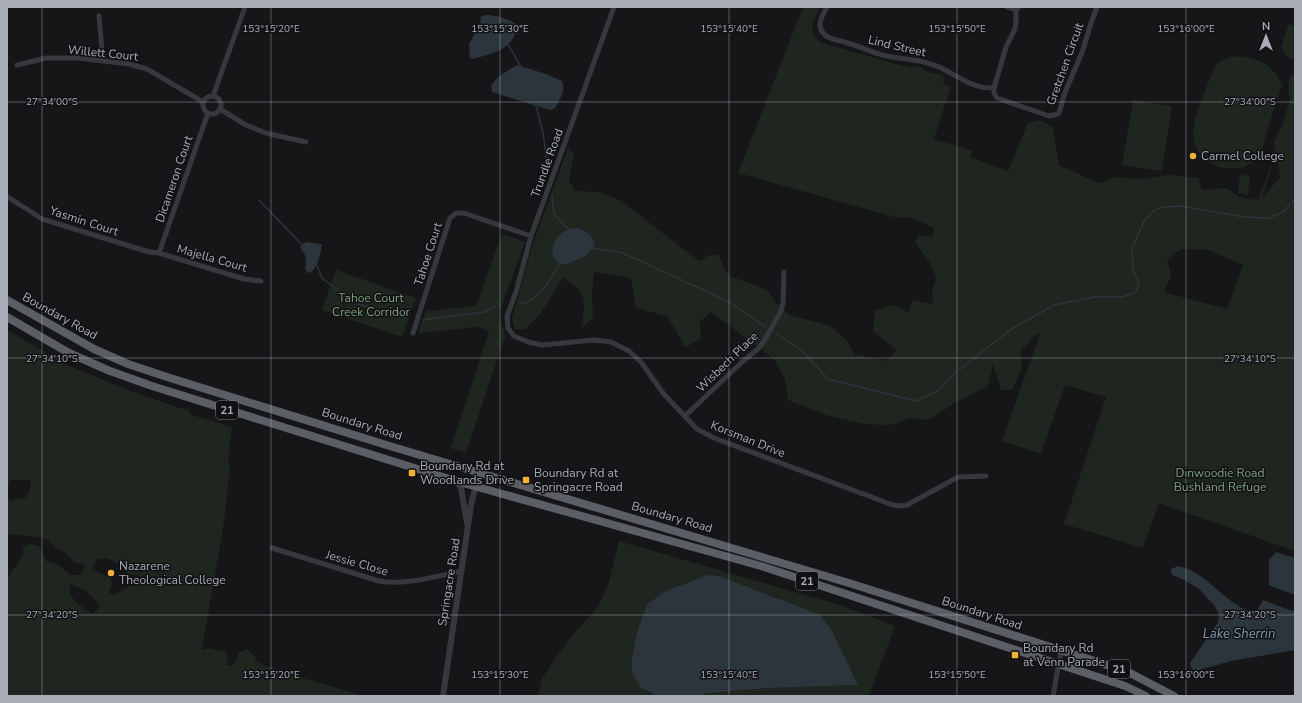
<svg xmlns="http://www.w3.org/2000/svg" width="1302" height="703" font-family="'Nunito Sans',sans-serif">
	<style>
		.green { fill: #1e261f; fill-rule: evenodd }
		.water { fill: #2c353c }
		.lines { fill: none; stroke-linecap: round; stroke-linejoin: round }
		.stream { stroke: #2c353c; stroke-width: 1.5 }
		.minor { stroke: #37383d; stroke-width: 5 }
		.tertiary { stroke: #37383d; stroke-width: 6 }
		.trunk { stroke: #5b5e65; stroke-width: 8 }
		.ticks { fill: none; stroke: #a8adb8; stroke-width: 1; stroke-opacity: 0.45 }
		.poi-dot { fill: #f2b134; stroke: #111113; stroke-width: 1.5 }
		.labels { text-anchor: middle; dominant-baseline: central; stroke-width: 3; stroke-linejoin: round; paint-order: stroke }
		.shield { fill: #111113; stroke: #7b7e86; stroke-width: 1 }
		.shield-label { font-size: 11px; font-weight: bold; fill: #a8adb8 }
		.street-label { font-size: 12px; fill: #a8adb8; stroke: #111113 }
		.poi-label { font-size: 12px; fill: #a8adb8; stroke: #111113; text-anchor: start }
		.park-label { font-size: 12px; fill: #7fa381; stroke: #111113 }
		.water-label { font-size: 13px; font-style: italic; fill: #7f9bb3; stroke: #111113 }
		.ticks-label { font-size: 10px; text-anchor: middle; fill: #a8adb8; stroke: #111113; stroke-width: 3; stroke-linejoin: round; paint-order: stroke }
	</style>
	<rect width="100%" height="100%" fill="#161618"/>
	<!-- green -->
	<path class="green" d="M803,7H819L812,26L814,36L822,43L911,68C917,67 921,65 925,71L941,75L944,78L943,81L946,86H951L934,139L972,151L970,157L1008,171L1028,123L1039,120L1053,127L1059,165L1085,177L1102,183L1113,177L1142,179L1169,175L1198,178L1202,190L1227,188L1239,197L1255,200L1260,198L1259,197L1271,166L1272,167L1262,197L1264,196L1280,177L1274,141L1282,126L1290,100L1288,88L1290,77L1295,74V551L1159,503L1143,548L1064,524L1106,397L1065,385L1041,454L1002,441L1040,334H1037L1021,350L1022,369L1012,390H1001L993,364L988,386L957,402L928,420L911,418L890,425L863,424L826,415L788,400L785,379L774,359L711,312L700,322L701,338L685,348L678,334L667,316L636,308L631,278L594,272L592,297L593,318L582,328C584,300 590,294 563,278L540,314L526,329L515,330L512,319L532,246L568,148L574,153L569,179L574,191L599,192L620,200L699,261L710,255H719L723,266L730,276L767,290L776,303L790,315L830,326L847,340L854,354L886,361L897,350L873,331L875,310L892,305L908,312L912,300L933,304L932,291L936,277L930,263L915,242L919,235L933,237L934,229C923,222 911,215 898,218L738,173ZM1181,249L1209,250L1243,265L1227,309L1164,292L1171,275L1167,260Z
		M1289,24L1295,27V60L1287,57L1281,47Z
		M1240,56C1261,59 1273,65 1282,85C1277,100 1272,116 1267,131C1265,138 1264,146 1261,152C1245,181 1197,170 1193,136C1191,122 1209,82 1215,66C1222,59 1229,57 1240,56Z
		M1133,100L1172,106L1162,171L1122,165Z
		M1240,175L1250,176L1248,195L1238,193Z
		M502,234L525,242L499,313L505,336L466,453L451,448L489,331L477,327L418,333L426,311L476,306Z
		M336,270L416,298L402,337L322,310Z
		M7,330L67,365L130,391L189,411L192,415L232,427L228,459L230,465L224,522L202,650L209,648L227,652L228,659L226,665L231,666L235,663L238,653L247,649L255,656L256,662L296,676L364,696H7V578L23,555V547L30,544L39,546L47,562L59,565L70,575H79L85,568L82,564L74,562L66,553L57,548L45,538L7,534V496L11,501L27,497L30,489L31,480H10L7,486V490ZM107,558L121,565L126,563L127,569L126,571L129,574L139,575L141,578L139,584L128,587L114,595L109,593L112,583L110,577L99,573L93,568L96,560ZM70,585C83,586 91,596 100,605L98,609L93,614C83,607 67,599 70,585Z
		M619,541L840,605L895,626L869,695L853,696H696L710,693L768,688L858,685L780,599L720,576L706,575L689,581L666,591L647,604L637,632L632,657L657,696H658H538L542,678L569,639L598,607L609,582Z"/>
	<!-- water -->
	<path class="water" d="M487,15C496,15 508,19 516,24C518,48 490,55 472,59L470,58L469,44L480,23L481,16Z
		M517,65L546,74L562,81C566,91 560,99 555,108L550,110L492,92L491,86C497,76 507,71 517,65Z
		M579,228C587,232 591,235 595,243C592,251 587,256 578,259C575,261 570,263 567,264C546,266 548,235 570,229C573,228 576,228 579,228Z
		M307,242L321,244L322,245C320,254 318,268 310,273L307,272L305,268C308,259 305,254 300,247L302,244Z
		M1276,552L1295,558V595L1269,585V560Z
		M1178,566C1208,572 1224,604 1252,612L1258,609L1263,600L1295,612V650L1231,661L1195,671L1191,668L1190,663L1218,622L1219,614L1214,605L1198,588L1182,579L1172,575L1171,569Z
		M706,575L720,576L820,615L832,631L858,685L768,688L710,693L696,696H658L640,687L632,673V657L637,632L647,604L666,591Z"/>
	<g class="lines">
		<!-- stream -->
		<path class="stream" d="M508,44L521,67
			M536,105L543,133L548,169
			M552,195L554,214L570,231
			M259,200L303,246
			M593,248L623,253L727,301L766,327
			M316,263L322,278L341,293L358,304L406,318
			M520,303C523,303 527,303 529,301C542,295 554,274 560,262
			M423,320L484,312L495,307
			M776,333L801,350L828,379L916,401L938,391L954,374L1010,330L1054,305L1095,297H1122L1135,293L1139,283L1133,270L1132,248L1145,219L1156,209L1165,207L1180,206L1244,217L1269,218L1283,212L1295,199"/>
		<!-- minor -->
		<path class="minor" d="M614,7L531,236L516,292L507,316L508,328L514,336L528,342L542,345L594,340L611,342L629,351L641,362L663,393L676,407L697,429L714,438L890,504L898,506L907,505L958,477L986,476
			M827,7C823,14 816,25 823,33C828,40 840,40 848,43C861,47 873,53 886,56C901,59 916,59 931,64C948,69 962,82 978,86C983,88 989,88 994,88
			M1007,7L1016,10
			M1019,7L1016,10V22L1015,29L1006,47L994,88V93L997,98L1049,116L1058,114L1060,110L1064,95L1083,50L1091,23L1097,7
			M99,16L103,61
			M17,65L46,58H78L129,64L147,69L203,102
			M203 105a9 9 0 1 1 18 0a9 9 0 1 1-18 0Z
			M213,96L245,7
			M220,109L246,125L266,133L306,142
			M8,197L42,219L149,252L159,253L244,279L261,281
			M159,253L208,113
			M413,333L450,218L456,213H464L531,236
			M685,416L742,362L758,349L764,341L781,311L783,303L784,272
			M272,548L379,581C404,586 437,576 462,571
			M1053,696L1061,651"/>
		<!-- tertiary -->
		<path class="tertiary" d="M456,481L461,488L467,523
			M443,696L471,505L479,472"/>
		<!-- trunk -->
		<path class="trunk" d="M7,300L94,349L128,364L167,377L393,447L849,583L1126,671L1174,696
			M7,317L69,353L110,371L152,386L456,481L761,566L1125,686L1146,696"/>
	</g>
	<!-- ticks -->
	<path class="ticks" d="M42,7V696M271,7V696M500,7V696M729,7V696M957,7V696M1186,7V696M7,102H1295M7,358H1295M7,615H1295"/>
	<!-- markers -->
	<g class="poi-dot">
		<circle cx="1193" cy="156" r="4"/>
		<rect x="408" y="469" width="8" height="8" rx="2"/>
		<rect x="522" y="476" width="8" height="8" rx="2"/>
		<circle cx="111" cy="573" r="4"/>
		<rect x="1011" y="651" width="8" height="8" rx="2"/>
	</g>
	<g class="labels">
		<!-- shield labels -->
		<g class="shield">
			<rect x="216" y="401" width="22" height="18" rx="3"/>
			<rect x="796" y="572" width="22" height="18" rx="3"/>
			<rect x="1108" y="660" width="22" height="18" rx="3"/>
		</g>
		<g class="shield-label">
			<text x="227" y="410">21</text>
			<text x="807" y="581">21</text>
			<text x="1119" y="669">21</text>
		</g>
		<!-- street labels -->
		<g class="street-label">
			<text transform="translate(897 46) rotate(13)">Lind Street</text>
			<text transform="translate(103 53) rotate(6)">Willett Court</text>
			<text transform="translate(1065 64) rotate(-70)">Gretchen Circuit</text>
			<text transform="translate(547 163) rotate(-70)">Trundle Road</text>
			<text transform="translate(174 179) rotate(-71)">Dicameron Court</text>
			<text transform="translate(84 221) rotate(18)">Yasmin Court</text>
			<text transform="translate(428 254) rotate(-72)">Tahoe Court</text>
			<text transform="translate(212 258) rotate(16)">Majella Court</text>
			<text transform="translate(60 316) rotate(29)">Boundary Road</text>
			<text transform="translate(727 362) rotate(-44)">Wisbech Place</text>
			<text transform="translate(362 424) rotate(17)">Boundary Road</text>
			<text transform="translate(748 439) rotate(22)">Korsman Drive</text>
			<text transform="translate(672 517) rotate(16)">Boundary Road</text>
			<text transform="translate(357 563) rotate(16)">Jessie Close</text>
			<text transform="translate(449 582) rotate(-81)">Springacre Road</text>
			<text transform="translate(982 613) rotate(18)">Boundary Road</text>
		</g>
		<!-- poi labels -->
		<g class="poi-label">
			<text x="1201" y="156">Carmel College</text>
			<text x="420" y="466">Boundary Rd at<tspan x="420" dy="14">Woodlands Drive</tspan></text>
			<text x="534" y="473">Boundary Rd at<tspan x="534" dy="14">Springacre Road</tspan></text>
			<text x="119" y="566">Nazarene<tspan x="119" dy="14">Theological College</tspan></text>
			<text x="1023" y="648">Boundary Rd<tspan x="1023" dy="14">at Venn Parade</tspan></text>
		</g>
		<!-- park labels -->
		<g class="park-label">
			<text x="371" y="298">Tahoe Court<tspan x="371" dy="14">Creek Corridor</tspan></text>
			<text x="1220" y="473">Dinwoodie Road<tspan x="1220" dy="14">Bushland Refuge</tspan></text>
		</g>
		<!-- water labels -->
		<g class="water-label">
			<text x="1239" y="634">Lake Sherrin</text>
		</g>
	</g>
	<g class="ticks-label">
		<text x="271" y="32">153°15'20"E</text>
		<text x="500" y="32">153°15'30"E</text>
		<text x="729" y="32">153°15'40"E</text>
		<text x="957" y="32">153°15'50"E</text>
		<text x="1186" y="32">153°16'00"E</text>
		<text x="52" y="105">27°34'00"S</text>
		<text x="1250" y="105">27°34'00"S</text>
		<text x="52" y="362">27°34'10"S</text>
		<text x="1250" y="362">27°34'10"S</text>
		<text x="52" y="618">27°34'20"S</text>
		<text x="1250" y="618">27°34'20"S</text>
		<text x="271" y="678">153°15'20"E</text>
		<text x="500" y="678">153°15'30"E</text>
		<text x="729" y="678">153°15'40"E</text>
		<text x="957" y="678">153°15'50"E</text>
		<text x="1186" y="678">153°16'00"E</text>
	</g>
	<!-- border -->
	<rect width="1302" height="703" fill="none" stroke="#a8adb8" stroke-width="16"/>
	<!-- north arrow -->
	<g transform="translate(1266 36)" stroke="#111113" stroke-width="3" paint-order="stroke">
	<path d="M0-3L7 15L0 10L-7 15Z" fill="#a8adb8"/>
	<text y="-6" font-size="11" font-weight="bold" text-anchor="middle" fill="#a8adb8">N</text>
	</g>
</svg>
